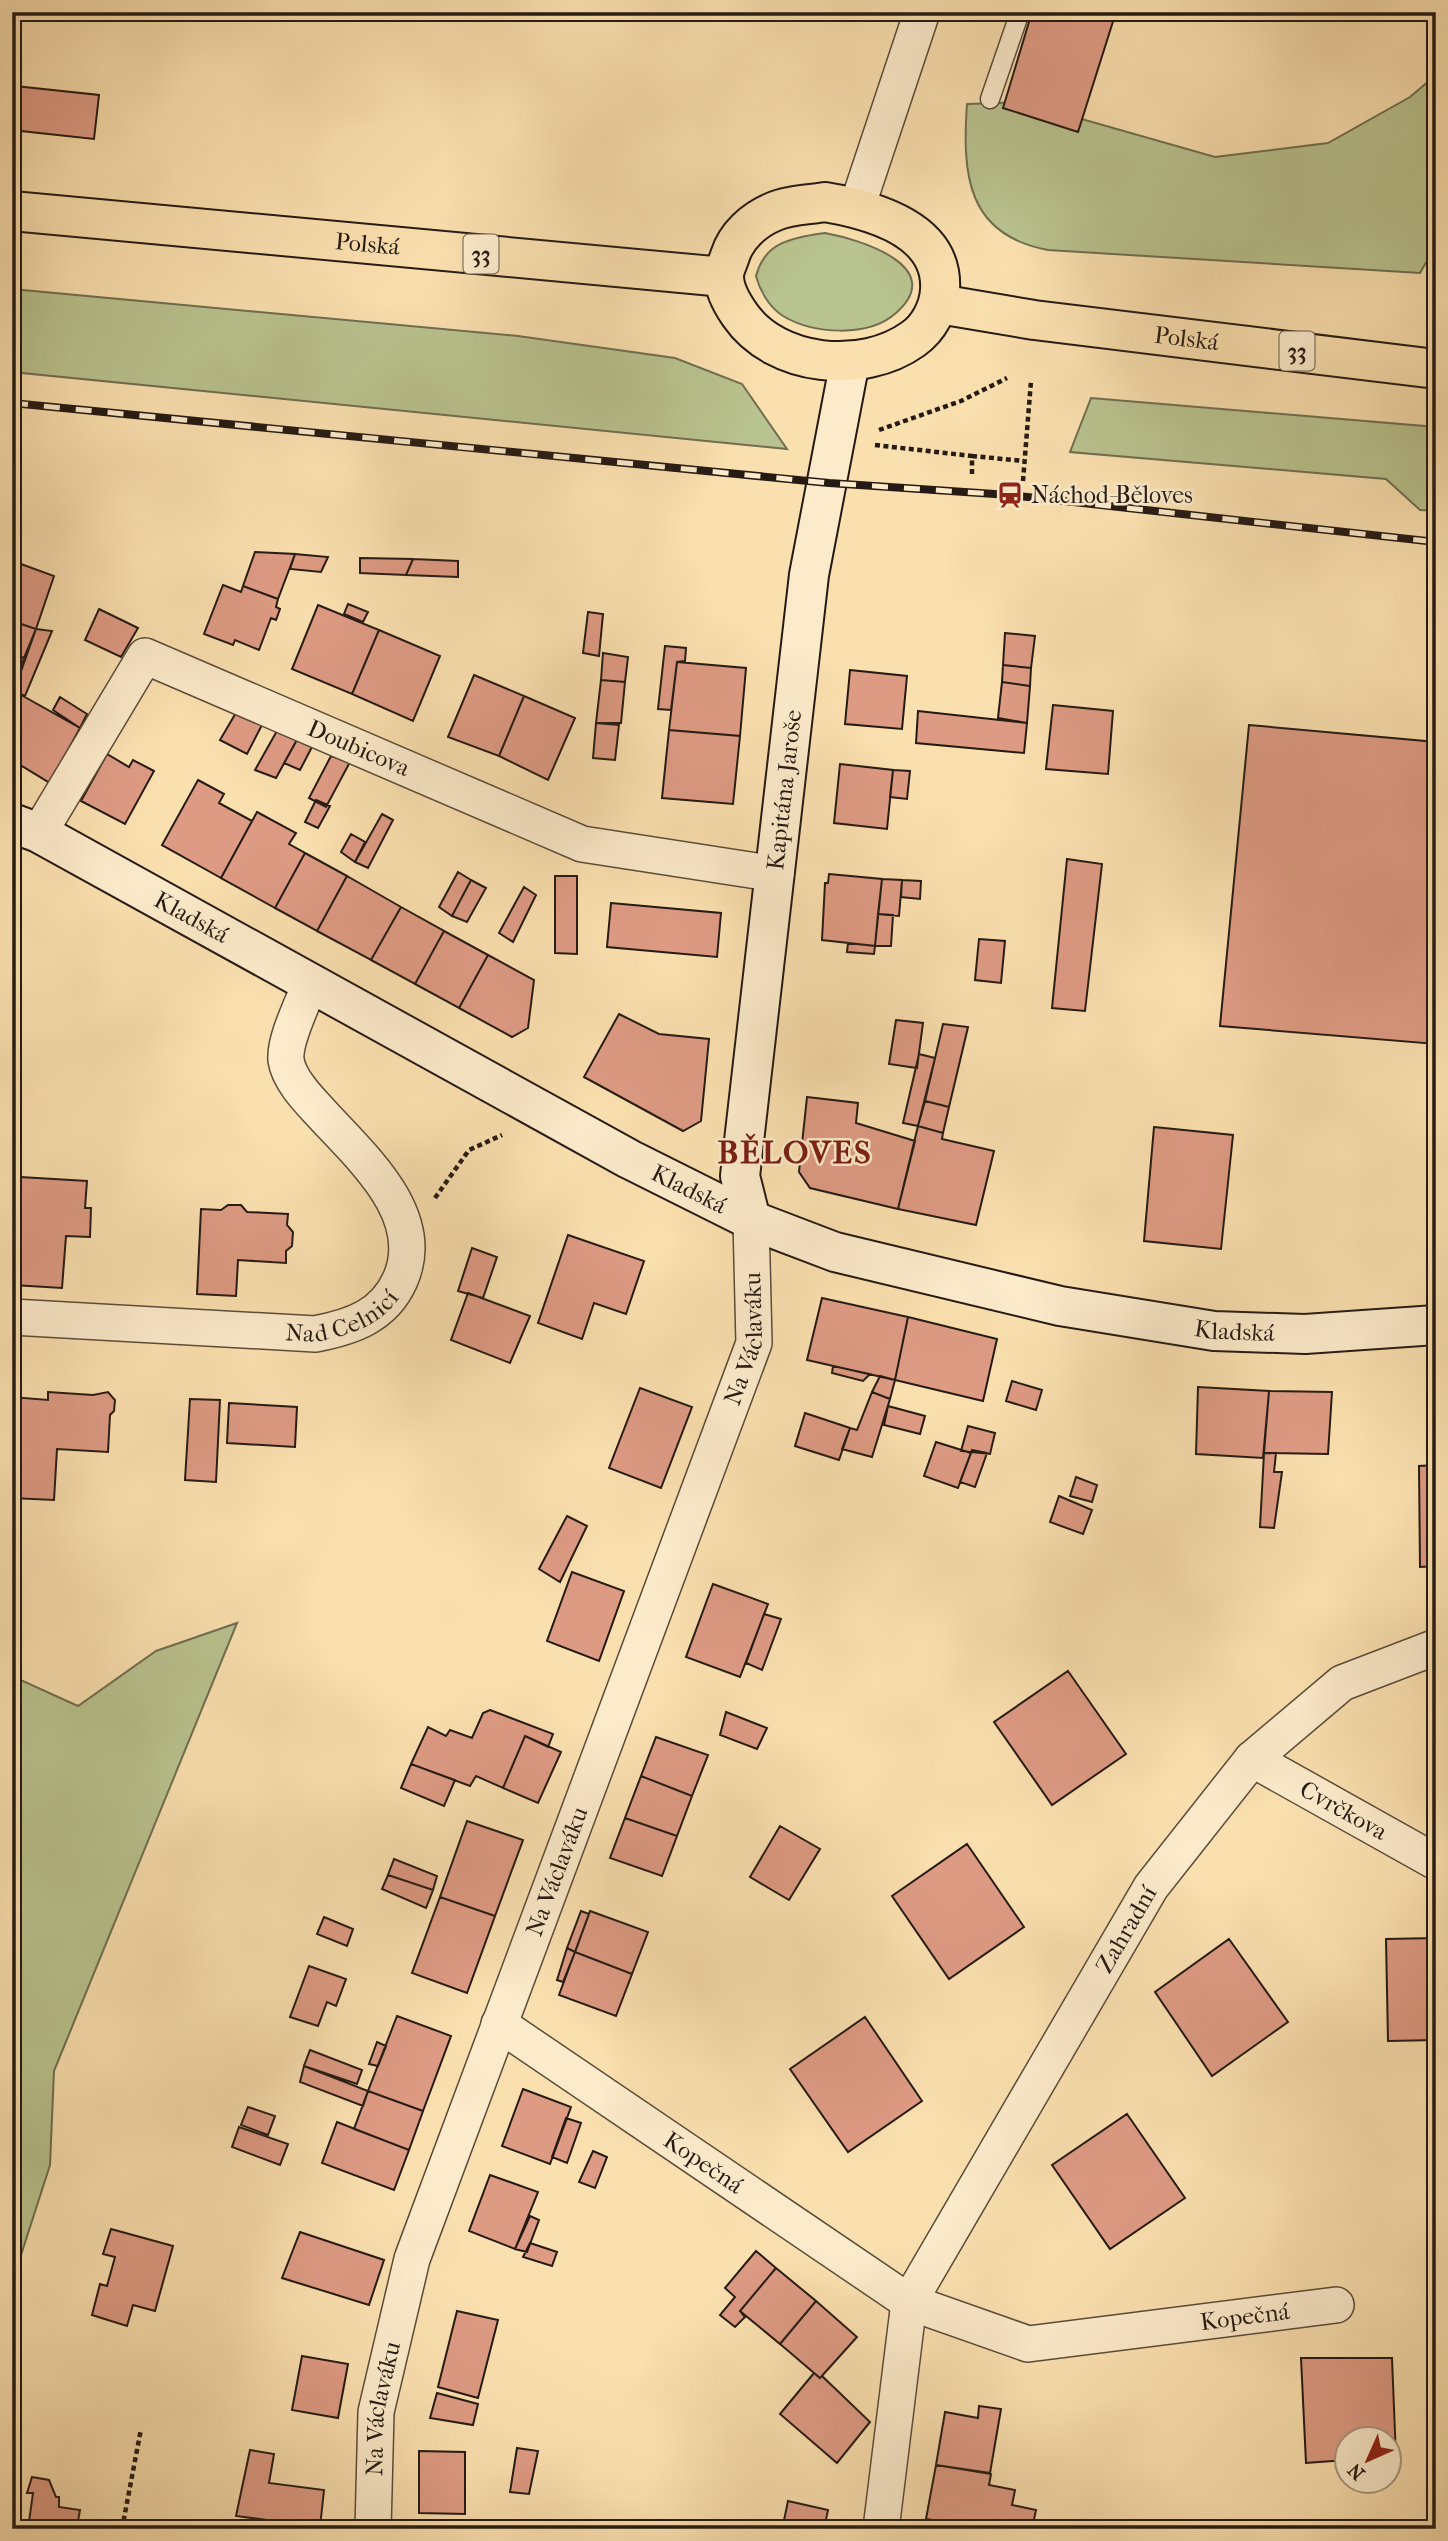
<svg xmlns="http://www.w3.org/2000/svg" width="1448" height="2541" font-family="'IM FELL French Canon',serif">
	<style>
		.green { fill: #b9c38f; stroke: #6f6e51; stroke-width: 2 }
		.building { fill: #de9b84; stroke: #251a13; stroke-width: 2 }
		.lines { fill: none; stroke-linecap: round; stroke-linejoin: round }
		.lane-casing { stroke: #5a4c3a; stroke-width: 21 }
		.street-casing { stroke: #5a4c3a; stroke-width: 38 }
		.secondary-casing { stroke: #251a13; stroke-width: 42 }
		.primary-casing { stroke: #251a13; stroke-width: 42 }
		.path { stroke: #251a13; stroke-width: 4.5; stroke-dasharray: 5 3.5; stroke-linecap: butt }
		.lane { stroke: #fcebcb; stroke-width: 18 }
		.street { stroke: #fcebcb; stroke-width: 35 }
		.secondary { stroke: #fcebcb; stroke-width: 38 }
		.primary { stroke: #fbe0af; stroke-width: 38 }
		.rail-casing { stroke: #251a13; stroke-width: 8 }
		.rail { stroke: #fcebcb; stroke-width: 5; stroke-dasharray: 16; stroke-linecap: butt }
		.labels { text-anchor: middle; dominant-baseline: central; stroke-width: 5; stroke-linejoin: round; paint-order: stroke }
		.shield { fill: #fcebcb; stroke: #66594a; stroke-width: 2 }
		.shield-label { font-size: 23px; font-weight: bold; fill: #251a13 }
		.street-label { font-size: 24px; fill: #251a13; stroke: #fcebcb }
		.poi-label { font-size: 24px; fill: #251a13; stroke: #fcebcb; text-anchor: start }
		.district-label { font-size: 32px; font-weight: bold; letter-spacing: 2px; fill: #7a1f14; stroke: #fcebcb }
	</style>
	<rect width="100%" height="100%" fill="#fbe0af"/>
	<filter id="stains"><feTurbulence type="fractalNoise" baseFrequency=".00286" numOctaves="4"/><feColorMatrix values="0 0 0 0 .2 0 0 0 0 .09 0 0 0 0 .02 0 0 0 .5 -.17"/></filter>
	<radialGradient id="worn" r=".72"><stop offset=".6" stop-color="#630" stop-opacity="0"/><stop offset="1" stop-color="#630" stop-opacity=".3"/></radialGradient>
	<!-- green -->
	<path class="green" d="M1436,75V253L1431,254L1420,273L1048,250C967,235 962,175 967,104L1022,102L1215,157L1328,143L1410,97Z
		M825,233C858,239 949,266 896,313C868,338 813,334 783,316C769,307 760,291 756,276C765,241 793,238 825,233Z
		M12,289L518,336L675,358L742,384L787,449L12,372Z
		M1091,398L1436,427V511L1420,510L1386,479L1070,452Z
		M237,1623L54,2071L50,2165L12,2283V1676L78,1706L156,1651Z"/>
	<!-- building -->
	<path class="building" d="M1032,12H1116L1078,132L1003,108Z
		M15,86L99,95L94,139L12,130Z
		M255,552L295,554L278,599L243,586Z
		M295,554L328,557L321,572L290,569Z
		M360,558L413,559L406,575L360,573Z
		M413,559L458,561V577L406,575Z
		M21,564L54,576L36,629L12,621V587Z
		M223,585L241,592L243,586L278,599L276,607L280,609L276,620L271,618L259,650L235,640L233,645L204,634Z
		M348,604L368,612L363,622L344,614Z
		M318,605L379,630L352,694L292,669Z
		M99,609L138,628L121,657L85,640Z
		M588,612L603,614L599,656L583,653Z
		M12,621L36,629L24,658L12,653Z
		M36,629L52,631L25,696L14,691Z
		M379,630L440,656L413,721L352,694Z
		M1005,633L1035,636L1031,668L1003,665Z
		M665,646L686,648L685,661L677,662L671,710L658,709Z
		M12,653L24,658L18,678L12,675Z
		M603,653L628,657L625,682L601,680Z
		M677,662L746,668L740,736L669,730Z
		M1003,665L1031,668L1030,686L1002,682Z
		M850,670L907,676L902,729L845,724Z
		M474,675L524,696L499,756L448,737Z
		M12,676L18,678L12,695Z
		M601,680L625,682L621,723H596Z
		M1002,682L1030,686L1027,723L998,718Z
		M14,691L80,728L50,783L12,760Z
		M524,696L575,718L548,780L499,756Z
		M60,697L87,714L80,728L53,710Z
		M1053,705L1113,711L1108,774L1046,769Z
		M237,711L263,723L247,754L220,740Z
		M918,711L1027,723L1024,753L916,743Z
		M596,723L619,725L615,760L593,758Z
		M1249,725L1436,742V1044L1220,1026Z
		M278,729L298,738L276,778L255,770Z
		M669,730L740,736L733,804L662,798Z
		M298,738L314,743L300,770L284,763Z
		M107,754L129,767L133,760L154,771L125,824L81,801Z
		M331,756L350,762L326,807L309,798Z
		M840,764L893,770L887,829L834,823Z
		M893,770L910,771L907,799L890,797Z
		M198,780L224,794L219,803L252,821L221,878L162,845Z
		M316,800L330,806L318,828L305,822Z
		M257,812L296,833L289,844L305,853L275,908L221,878Z
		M382,814L393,820L368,868L355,862Z
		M351,834L365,842L355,862L341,852Z
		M305,853L347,876L317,931L275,908Z
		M1067,859L1102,864L1085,1011L1052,1008Z
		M458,872L471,880L452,916L439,907Z
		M829,874L882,879L875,946L822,940L825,883H828Z
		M347,876L401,907L371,960L317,931Z
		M555,876H577V954L555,953Z
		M882,879L902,880L899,916L878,914Z
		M471,880L486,888L467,922L452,916Z
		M902,880L921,881L920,899L901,897Z
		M524,887L536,895L513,942L499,933Z
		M611,903L721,913L717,957L607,947Z
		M401,907L444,931L415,984L371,960Z
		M878,914L893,915L891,946H875Z
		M444,931L488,955L459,1008L415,984Z
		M979,939L1005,941L1001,983L975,980Z
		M848,943L875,946L874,954L847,952Z
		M488,955L534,980L528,1028L512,1037L459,1008Z
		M619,1014L659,1034L709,1039L701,1121L683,1131L584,1077Z
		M896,1020L923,1023L917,1068L889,1064Z
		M943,1024L968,1027L949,1107L925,1101Z
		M919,1054L935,1058L918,1126L903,1123Z
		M807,1097L858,1103L856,1123L915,1141L898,1209L810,1188L799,1172Z
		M925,1101L949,1107L943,1133L918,1126Z
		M918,1126L943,1133L942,1139L994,1151L976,1225L898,1209Z
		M1154,1127L1233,1135L1221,1249L1144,1241Z
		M20,1177L87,1181L85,1208H91L90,1237L66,1236L62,1288L13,1285Z
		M228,1205H241L247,1212L288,1214L287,1225L293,1232L292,1246L286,1251V1263L238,1260L236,1296L197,1294L201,1209L221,1210Z
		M568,1235L644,1261L626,1314L594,1303L582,1339L538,1323Z
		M472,1248L497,1257L483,1298L458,1291Z
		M468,1293L530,1316L510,1363L451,1340Z
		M822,1298L908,1317L895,1380L807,1360Z
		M908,1317L997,1339L983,1401L895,1380Z
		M833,1366L870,1374L863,1381L832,1373Z
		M880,1376L895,1380L890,1399L872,1392Z
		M1012,1381L1042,1390L1036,1410L1006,1401Z
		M1198,1387L1269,1391L1263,1458L1196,1454Z
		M640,1388L692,1407L661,1488L609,1468Z
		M1269,1391L1332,1392L1328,1454L1264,1453Z
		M48,1392L93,1395L108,1392L115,1400L114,1411L110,1415L108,1452L57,1449L54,1500L12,1498V1397L48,1400Z
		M872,1392L890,1399L872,1457L842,1449L850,1428L857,1430Z
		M190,1399L220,1400L216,1482L185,1480Z
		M229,1403L297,1407L295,1447L227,1443Z
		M888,1406L925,1416L920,1434L884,1425Z
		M805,1413L850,1428L839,1460L795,1446Z
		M968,1426L995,1433L990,1454L961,1451Z
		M936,1442L971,1453L958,1488L924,1476Z
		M972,1450L987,1453L975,1487L960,1482Z
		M1264,1453H1276L1274,1472H1282L1274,1528L1260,1527Z
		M1436,1465V1566L1420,1567L1419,1466Z
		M1076,1477L1097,1485L1092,1502L1070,1496Z
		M1059,1496L1092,1510L1083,1534L1050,1522Z
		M567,1516L587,1526L560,1582L539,1569Z
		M572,1572L624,1591L599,1661L547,1641Z
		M713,1584L768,1604L740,1677L686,1657Z
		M764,1614L781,1619L762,1670L746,1663Z
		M1068,1671L1126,1754L1052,1805L994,1722Z
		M490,1710L553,1734L548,1747L525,1736L503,1788L476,1776L470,1786L411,1764L428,1727L446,1736L450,1730L472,1738L483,1713Z
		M726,1712L767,1728L757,1749L720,1735Z
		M525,1736L561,1752L538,1803L503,1788Z
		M656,1737L708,1755L692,1796L641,1776Z
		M411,1764L455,1780L444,1806L401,1788Z
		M641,1776L692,1796L677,1836L625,1818Z
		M625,1818L677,1836L662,1876L610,1858Z
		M467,1821L523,1840L495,1916L440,1897Z
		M780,1826L820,1849L789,1900L750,1877Z
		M967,1844L1024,1927L949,1979L892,1896Z
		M394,1859L437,1876L433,1890L388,1875Z
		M388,1875L433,1890L426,1908L382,1889Z
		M440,1897L495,1916L467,1993L412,1973Z
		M581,1911L589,1914L575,1952L567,1948Z
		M590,1911L648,1932L632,1974L575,1952Z
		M324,1917L353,1929L347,1946L317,1934Z
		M1436,1938V2040L1388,2041L1386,1939Z
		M1229,1939L1288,2022L1212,2076L1155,1992Z
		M567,1948L575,1952L563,1982L557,1980Z
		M575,1952L632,1974L616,2016L559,1995Z
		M309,1966L346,1979L336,2006L327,2002L318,2026L290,2017Z
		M397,2016L451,2036L423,2111L368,2091Z
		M865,2017L922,2101L848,2152L790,2069Z
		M377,2042L386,2046L378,2066L369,2064Z
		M310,2050L362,2070L357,2084L304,2066Z
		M304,2066L368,2091L363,2106L300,2082Z
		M523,2089L571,2107L550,2164L502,2146Z
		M368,2091L423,2111L409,2150L354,2129Z
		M248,2107L275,2116L268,2135L241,2125Z
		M1127,2114L1185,2198L1110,2249L1052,2165Z
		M566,2118L581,2123L567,2163L552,2157Z
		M337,2122L409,2150L394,2190L322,2163Z
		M239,2127L288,2144L280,2165L232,2147Z
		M593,2151L607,2157L595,2188L579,2182Z
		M490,2175L538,2192L515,2249L469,2231Z
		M530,2216L539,2220L527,2252L515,2249Z
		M111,2229L173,2246L155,2311L133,2305L127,2326L92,2315L100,2284L107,2286L115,2257L103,2254Z
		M300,2232L384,2260L369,2305L282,2278Z
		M530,2243L557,2252L552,2266L523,2257Z
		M756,2251L776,2268L740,2311L745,2317L735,2327L720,2315L735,2297L725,2288Z
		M776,2268L816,2301L780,2344L740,2311Z
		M816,2301L857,2337L820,2378L780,2344Z
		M457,2311L498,2320L478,2398L438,2387Z
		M302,2356L348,2364L338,2418L292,2410Z
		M1301,2358H1392L1396,2458H1388V2440H1346V2460L1306,2463Z
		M814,2373L820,2378L822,2376L870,2422L837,2463L780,2414Z
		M437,2393L478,2404L473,2425L430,2418Z
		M979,2406L1001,2409L990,2473L936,2465L945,2412L978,2418Z
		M517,2448L538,2451L529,2494L510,2492Z
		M250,2450L274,2454L269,2483L324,2490L320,2527L236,2516Z
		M419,2451L465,2452V2514L419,2513Z
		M936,2465L991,2474L989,2485L1015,2490L1012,2505L1036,2510L1032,2529H988L926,2519Z
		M32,2477L49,2480L56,2497H59V2507L80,2510L78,2521L112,2529H28L33,2493H27Z
		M788,2501L828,2510L824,2529L783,2525Z"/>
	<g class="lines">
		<!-- lane casing -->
		<g class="lane-casing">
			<path id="lane" d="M990,99L1020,12"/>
		</g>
		<!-- street casing -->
		<g class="street-casing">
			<g id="street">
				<path d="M857,207L922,12"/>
				<path id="s1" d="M39,833L145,656L582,844L776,874"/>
				<path id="s2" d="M12,1317L315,1334C352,1327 384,1316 400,1280C429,1215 361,1157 321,1113C309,1100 289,1080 286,1060C284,1040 303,1003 310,984"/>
				<path id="s3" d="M1252,1759L1436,1862"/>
				<path id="s4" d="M499,2024L909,2302L1028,2344L1336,2305"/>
				<path id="s5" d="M373,2529L376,2412L412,2259L754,1343L751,1220"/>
				<path id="s6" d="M881,2529L909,2302L1151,1887L1252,1759L1342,1683L1436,1647"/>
			</g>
		</g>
		<!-- secondary casing -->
		<g class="secondary-casing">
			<g id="secondary">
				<path id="s7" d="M12,823L39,833L629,1159L751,1220L835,1252L1060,1306L1214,1331L1305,1334L1436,1325"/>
				<path id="s8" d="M751,1220L740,1176L809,575L850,361"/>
			</g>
		</g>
		<!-- primary casing -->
		<g class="primary-casing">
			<g id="primary">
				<path d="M825,202C872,210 944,229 940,290C939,308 929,328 913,339C863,375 776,367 740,315C733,305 724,289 724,276C724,270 728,262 730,256C736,236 754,220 773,212C788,205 808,205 825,202Z"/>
				<path id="s9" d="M12,211L724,277"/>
				<path id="s10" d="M939,304L1034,320L1436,369"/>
			</g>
		</g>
		<!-- path -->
		<path class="path" d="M879,430L961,401L1007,378
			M875,445L972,456V476
			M972,456L1024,461
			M1023,481L1031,381
			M435,1198L469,1150L502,1135
			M122,2529L141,2429"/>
		<!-- lane -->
		<use href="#lane" class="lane"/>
		<!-- street -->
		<use href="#street" class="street"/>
		<!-- secondary -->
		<use href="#secondary" class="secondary"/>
		<!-- primary -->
		<use href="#primary" class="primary"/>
		<!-- rail casing -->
		<g class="rail-casing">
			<path id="rail" d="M12,403L829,483L1010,495L1436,542"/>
		</g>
		<!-- rail -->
		<use href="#rail" class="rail"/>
	</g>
	<!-- icons -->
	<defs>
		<g id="station-bare" transform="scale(2.1)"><path d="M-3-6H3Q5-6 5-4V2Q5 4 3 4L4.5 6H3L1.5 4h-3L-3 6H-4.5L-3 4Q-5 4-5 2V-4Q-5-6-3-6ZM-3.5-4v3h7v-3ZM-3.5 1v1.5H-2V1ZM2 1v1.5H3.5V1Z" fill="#8f2418" stroke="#fcebcb" stroke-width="2.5" paint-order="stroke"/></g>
	</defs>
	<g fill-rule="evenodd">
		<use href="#station-bare" x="1010" y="495"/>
	</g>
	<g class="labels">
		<!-- shield labels -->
		<g class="shield">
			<rect x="463.5" y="234.5" width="35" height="39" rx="5"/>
			<rect x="1279.5" y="331.5" width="35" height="39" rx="5"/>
		</g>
		<g class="shield-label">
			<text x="481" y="254">33</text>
			<text x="1297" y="351">33</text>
		</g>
		<!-- street labels -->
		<g class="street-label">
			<text stroke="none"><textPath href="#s9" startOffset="357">Polská</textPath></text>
			<text stroke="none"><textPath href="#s10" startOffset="250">Polská</textPath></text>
			<text stroke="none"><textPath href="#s1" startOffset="439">Doubicova</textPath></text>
			<text stroke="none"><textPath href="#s8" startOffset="434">Kapitána Jaroše</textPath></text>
			<text stroke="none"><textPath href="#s7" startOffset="203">Kladská</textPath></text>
			<text stroke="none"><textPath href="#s7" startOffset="770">Kladská</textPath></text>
			<text stroke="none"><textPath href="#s2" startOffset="334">Nad Celnicí</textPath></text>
			<text stroke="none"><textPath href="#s7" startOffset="1337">Kladská</textPath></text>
			<text stroke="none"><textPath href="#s5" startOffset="1255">Na Václaváku</textPath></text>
			<text stroke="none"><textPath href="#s3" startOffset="105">Cvrčkova</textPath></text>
			<text stroke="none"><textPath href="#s5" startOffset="688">Na Václaváku</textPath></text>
			<text stroke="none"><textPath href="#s6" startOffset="660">Zahradní</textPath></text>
			<text stroke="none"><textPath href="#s4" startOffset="247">Kopečná</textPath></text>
			<text stroke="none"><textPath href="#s4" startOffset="840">Kopečná</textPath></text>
			<text stroke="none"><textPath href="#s5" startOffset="121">Na Václaváku</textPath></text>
		</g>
		<!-- poi labels -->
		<g class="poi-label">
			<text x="1031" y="495">Náchod-Běloves</text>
		</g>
		<!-- district labels -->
		<g class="district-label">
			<text x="795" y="1152">BĚLOVES</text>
		</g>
	</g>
	<!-- margin -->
	<rect width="1448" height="2541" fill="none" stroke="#fbe0af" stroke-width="42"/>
	<rect x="14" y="14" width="1420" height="2513" fill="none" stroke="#251a13" stroke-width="3.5"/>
	<rect x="21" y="21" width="1406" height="2499" fill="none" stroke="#251a13" stroke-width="2"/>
	<!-- north arrow -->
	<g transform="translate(1368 2460) rotate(225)"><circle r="33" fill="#fcebcb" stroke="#a69781" stroke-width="2"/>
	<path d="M0-5L12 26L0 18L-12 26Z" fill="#8f2418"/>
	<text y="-10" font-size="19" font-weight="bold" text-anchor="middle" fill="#251a13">N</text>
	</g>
	<rect width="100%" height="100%" filter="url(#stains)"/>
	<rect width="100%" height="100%" fill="url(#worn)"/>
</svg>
